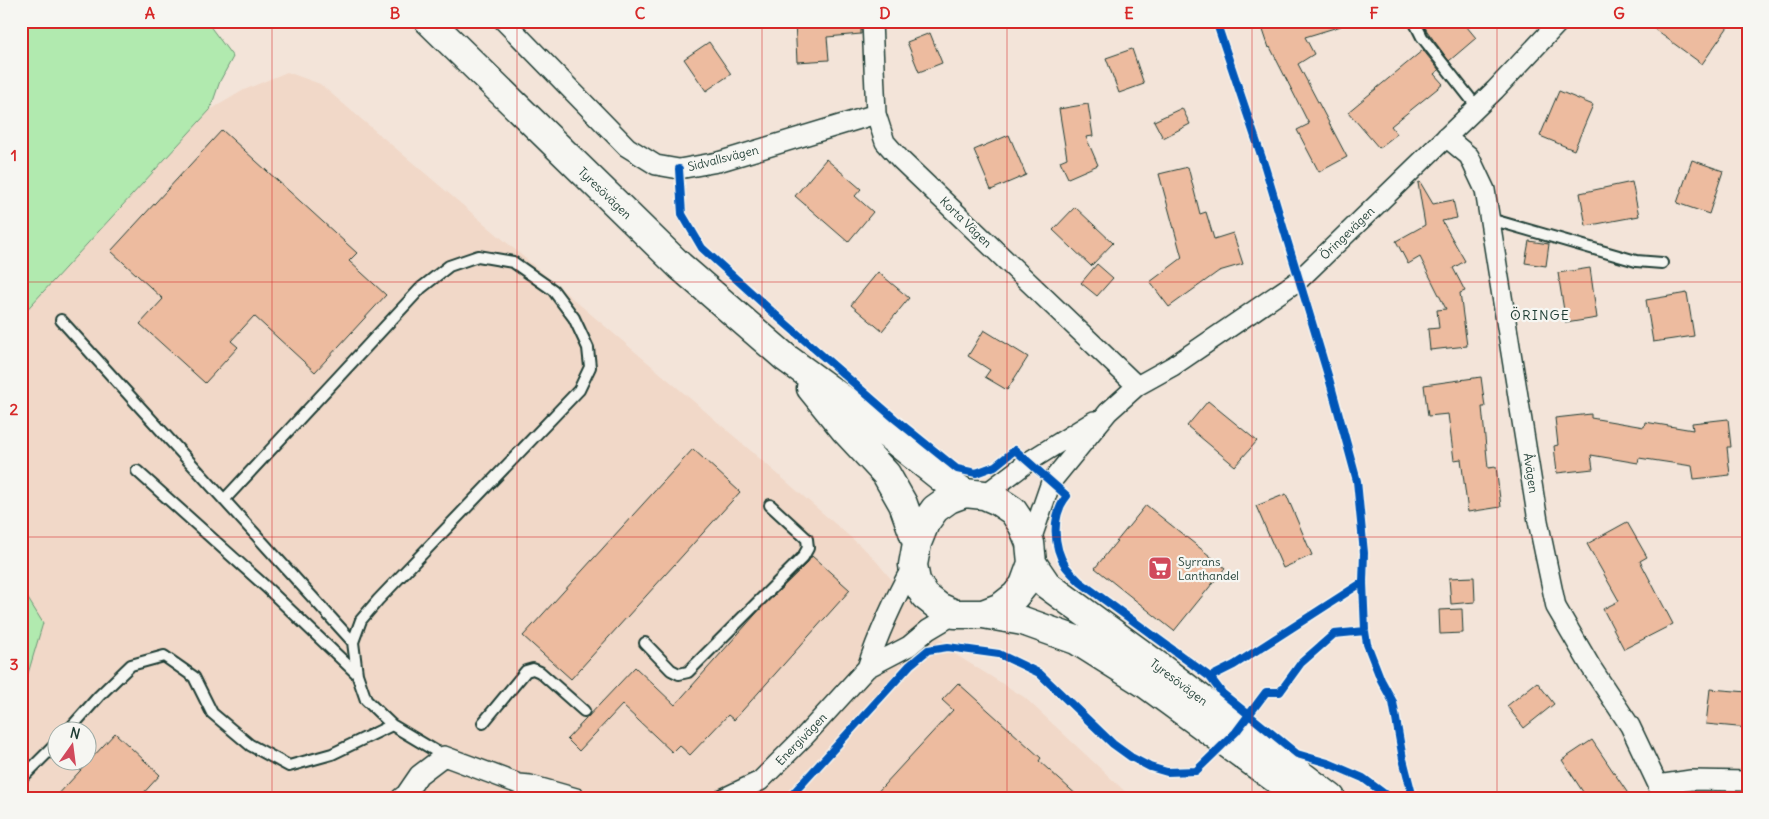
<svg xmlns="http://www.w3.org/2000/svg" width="1769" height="819" font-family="Delius,sans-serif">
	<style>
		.built { fill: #f1d8c8; fill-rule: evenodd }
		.green { fill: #b1eaaf; stroke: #689472 }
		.building { fill: #edbb9f; stroke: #1f3d34 }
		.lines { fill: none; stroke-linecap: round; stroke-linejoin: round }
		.service-casing { stroke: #1f3d34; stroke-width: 14 }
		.minor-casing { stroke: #1f3d34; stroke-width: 22 }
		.secondary-casing { stroke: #1f3d34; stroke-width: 31 }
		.service { stroke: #f6f6f2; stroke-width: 10 }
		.minor { stroke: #f6f6f2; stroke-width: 19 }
		.secondary { stroke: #f6f6f2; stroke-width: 28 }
		.cycleway-casing { stroke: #f6f6f2; stroke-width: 11 }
		.cycleway { stroke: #0057b8; stroke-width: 8 }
		.grid { fill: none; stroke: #d62828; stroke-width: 1; stroke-opacity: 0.55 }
		.labels { text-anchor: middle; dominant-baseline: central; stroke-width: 4.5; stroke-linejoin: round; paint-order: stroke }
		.street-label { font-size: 12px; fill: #1f3d34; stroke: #f6f6f2 }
		.poi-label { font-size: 12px; fill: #1f3d34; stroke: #f6f6f2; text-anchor: start }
		.neighbourhood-label { font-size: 14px; letter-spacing: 1px; fill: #1f3d34; stroke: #f6f6f2 }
		.neatline { fill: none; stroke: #d62828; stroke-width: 2 }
		.grid-label { font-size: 16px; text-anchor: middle; font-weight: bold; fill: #d62828 }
	</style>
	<rect width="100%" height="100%" fill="#f3e4d9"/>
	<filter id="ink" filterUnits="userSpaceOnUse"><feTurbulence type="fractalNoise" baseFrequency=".02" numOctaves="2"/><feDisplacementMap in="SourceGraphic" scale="10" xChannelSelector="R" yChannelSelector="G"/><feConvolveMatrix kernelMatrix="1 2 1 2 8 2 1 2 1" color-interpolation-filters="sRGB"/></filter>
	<g filter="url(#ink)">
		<!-- built -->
		<path class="built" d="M287,72L320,84L706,412L871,555L953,653L1024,697L1132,798H21V697L43,623L27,597L21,594V316L210,110L244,90ZM58,732H88V762H58Z"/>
		<!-- green -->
		<path class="green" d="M21,21H206L233,57L220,81L210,110L21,316Z
			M21,594L27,597L43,623L21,697Z"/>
		<!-- building -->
		<path class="building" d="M795,21H861V34L827,37L829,60L797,62Z
			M1260,21H1340L1341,26L1305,37L1314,54L1298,64L1347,157L1319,172L1297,130L1309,124L1270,47L1269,48Z
			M1422,21H1462L1476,38L1449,61L1427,31Z
			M1643,21H1732L1702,64Z
			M930,33L942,63L919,72L907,42Z
			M709,42L731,74L706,91L684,59Z
			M1132,49L1144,84L1119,93L1106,58Z
			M1423,50L1439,70L1434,74L1443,84L1391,126L1397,134L1379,148L1348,112Z
			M1559,91L1593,105L1574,150L1540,136Z
			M1088,104L1093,136L1086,137L1098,165L1068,178L1060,161L1067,158L1059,109Z
			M1182,108L1190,124L1163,138L1154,121Z
			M222,130L357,253L349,261L386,295L315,372L254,316L231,341L238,347L205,383L140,324L163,299L111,251Z
			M1009,135L1026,175L991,190L974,150Z
			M826,159L861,189L855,196L873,212L848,242L795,196Z
			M1692,160L1723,171L1709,214L1677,203Z
			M1188,167L1200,214L1206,212L1214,239L1233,233L1243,264L1219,271L1169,307L1150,282L1182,258L1159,174Z
			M1420,182L1433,204L1453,200L1457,218L1442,221L1465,261L1453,268L1465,291L1460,293L1467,346L1430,350L1428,329L1439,328L1437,310L1446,309L1420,257L1408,264L1396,241L1425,225L1418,183Z
			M1632,182L1639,216L1586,226L1580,193Z
			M1075,207L1113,243L1091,266L1053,230Z
			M1529,241L1549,244L1546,266L1525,263Z
			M1097,264L1113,278L1097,296L1081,283Z
			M1590,268L1597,318L1566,323L1558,273Z
			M878,272L909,298L882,331L851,305Z
			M1687,293L1694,336L1653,342L1646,300Z
			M984,330L1028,357L1007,390L985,377L990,370L968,356Z
			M1481,377L1485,407H1482L1488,468L1496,467L1501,507L1468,512L1461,459L1454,460L1448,414L1428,416L1424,385Z
			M1208,401L1257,441L1235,466L1187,426Z
			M1591,414V418L1644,427L1645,422L1693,430L1692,423L1728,419L1731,447H1727L1730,475L1694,479L1692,466L1639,458L1638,463L1591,455L1593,469L1557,473L1554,446L1558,445L1555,418Z
			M693,449L740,492L571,679L523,636Z
			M1286,494L1312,555L1283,568L1256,506Z
			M1146,505L1225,568L1174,631L1095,568Z
			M1627,522L1647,557L1640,561L1673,624L1624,649L1603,609L1619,601L1587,544Z
			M812,556L850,590L734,720L728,715L690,755L679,745L672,752L622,705L579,751L567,739L635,667L675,705L762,607L808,562Z
			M1474,577L1475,602L1451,604L1449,578Z
			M1462,609L1463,633L1440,634L1439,610Z
			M1537,682L1554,704L1524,728L1507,706Z
			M958,683L1041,758L1039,761L1080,798H872L953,710L942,700Z
			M1710,689L1748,692V728L1706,724Z
			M115,733L160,775L139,798H55Z
			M1592,740L1631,798H1587L1562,760Z"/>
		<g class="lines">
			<!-- service casing -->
			<g class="service-casing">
				<path id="service" d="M1414,21L1422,37L1477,107
					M1490,219L1636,261L1662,263
					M61,320L353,642
					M137,471L265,586L357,674
					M224,500L421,288L449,266L478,256L513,262L553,290L574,318L588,348L590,367L579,390L378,600L361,620L353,642L357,674L366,700L392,725L444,756
					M645,643L671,670L679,674L688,672L803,557L808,548L807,539L770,505
					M483,723L526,671L533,669L540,672L584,711
					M67,732L99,696L131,665L164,656L194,677L212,713L250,745L289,766L332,754L392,725
					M21,779L58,742"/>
			</g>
			<!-- minor casing -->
			<g class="minor-casing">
				<path id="minor" d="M504,21L627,147L656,165L679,169L718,162L876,114
					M872,21L876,114L885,142L901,160L1137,386
					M1446,137L1469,156L1485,190L1538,521L1556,607L1591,667L1630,726L1658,785L1660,798
					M984,495L1028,462L1094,421
					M1030,543L1051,482L1108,412L1137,386L1173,366L1299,280L1495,90L1560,21
					M867,668C879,632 895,598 913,565
					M1658,785L1691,780L1748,781
					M401,798L406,794L419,775L444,756L519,784L530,785L576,798
					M724,798L760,781L804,737L867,668L909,646L928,630L955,614"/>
			</g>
			<!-- secondary casing -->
			<g class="secondary-casing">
				<path id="secondary" d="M429,21L680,266L786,358L848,403L943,479L965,493L984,495L998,501L1013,511L1023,526L1030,543L1032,563L1024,585L1015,596L1001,607L983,614
					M811,388L845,430L886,474L903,504L917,543
					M965,493L949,499L935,509L925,523L917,543L913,565L916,581L925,596L939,607L955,614H983L1023,621L1076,640L1146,684L1302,798
					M1032,563L1047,585L1158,666L1331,798"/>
			</g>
			<!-- service -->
			<use href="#service" class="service"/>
			<!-- minor -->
			<use href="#minor" class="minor"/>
			<!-- secondary -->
			<use href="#secondary" class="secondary"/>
			<!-- cycleway casing -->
			<g class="cycleway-casing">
				<path id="cycleway" d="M1216,21L1265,167L1330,382L1357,481L1364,553L1363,582L1365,631L1367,644L1381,680L1393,702L1403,759L1413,798
					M679,169L682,214L702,248L778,317L895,419L957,469L976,473L995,466L1015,450L1067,496C1051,515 1053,547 1066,567C1070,572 1075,577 1080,582L1210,677L1222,693L1297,754L1328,763L1363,778L1390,798
					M1210,677L1234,665L1363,582
					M789,798L910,665L928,650L948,647L999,654L1039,673L1113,744L1131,757L1150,767L1167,772L1196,771L1236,732L1266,692H1280L1301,663L1334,634L1365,631"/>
			</g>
			<!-- cycleway -->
			<use href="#cycleway" class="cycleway"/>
		</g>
	</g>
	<!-- grid -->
	<path class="grid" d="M272,21V798M517,21V798M762,21V798M1007,21V798M1252,21V798M1497,21V798M21,282H1748M21,537H1748"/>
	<!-- icons -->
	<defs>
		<g id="supermarket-square" transform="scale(1.25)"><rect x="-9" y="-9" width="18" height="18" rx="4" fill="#d1495b" stroke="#f6f6f2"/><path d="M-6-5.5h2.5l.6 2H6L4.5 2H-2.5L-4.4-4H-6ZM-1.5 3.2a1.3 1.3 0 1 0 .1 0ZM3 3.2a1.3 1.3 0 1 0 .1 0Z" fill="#fff"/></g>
	</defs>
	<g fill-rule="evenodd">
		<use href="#supermarket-square" x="1160" y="568"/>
	</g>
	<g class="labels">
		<!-- street labels -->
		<g class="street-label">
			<text transform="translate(723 158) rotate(-14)">Sidvallsvägen</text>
			<text transform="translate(605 193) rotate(44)">Tyresövägen</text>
			<text transform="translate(966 222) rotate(44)">Korta Vägen</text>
			<text transform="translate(1347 233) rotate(-44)">Öringevägen</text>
			<text transform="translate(1531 473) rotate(81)">Åvägen</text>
			<text transform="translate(1179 682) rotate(37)">Tyresövägen</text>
			<text transform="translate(801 739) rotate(-46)">Energivägen</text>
		</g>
		<!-- poi labels -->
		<g class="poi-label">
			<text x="1178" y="561">Syrrans<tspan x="1178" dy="14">Lanthandel</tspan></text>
		</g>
		<!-- neighbourhood labels -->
		<g class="neighbourhood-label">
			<text x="1540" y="315">ÖRINGE</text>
		</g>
	</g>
	<!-- margin -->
	<rect width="1769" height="819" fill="none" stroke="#f6f6f2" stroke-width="55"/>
	<!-- north arrow -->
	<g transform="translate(72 746) rotate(14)"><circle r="24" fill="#f6f6f2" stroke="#a0aca6"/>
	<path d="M0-4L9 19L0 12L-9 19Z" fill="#d1495b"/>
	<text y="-8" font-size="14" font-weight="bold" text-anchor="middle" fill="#1f3d34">N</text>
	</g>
	<rect x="28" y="28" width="1714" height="764" class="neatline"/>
	<g class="grid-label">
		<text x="150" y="19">A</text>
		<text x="395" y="19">B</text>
		<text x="640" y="19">C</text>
		<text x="885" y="19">D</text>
		<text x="1129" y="19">E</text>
		<text x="1374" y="19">F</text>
		<text x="1619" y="19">G</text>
		<text x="14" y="161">1</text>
		<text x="14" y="415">2</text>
		<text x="14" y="670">3</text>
	</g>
</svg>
